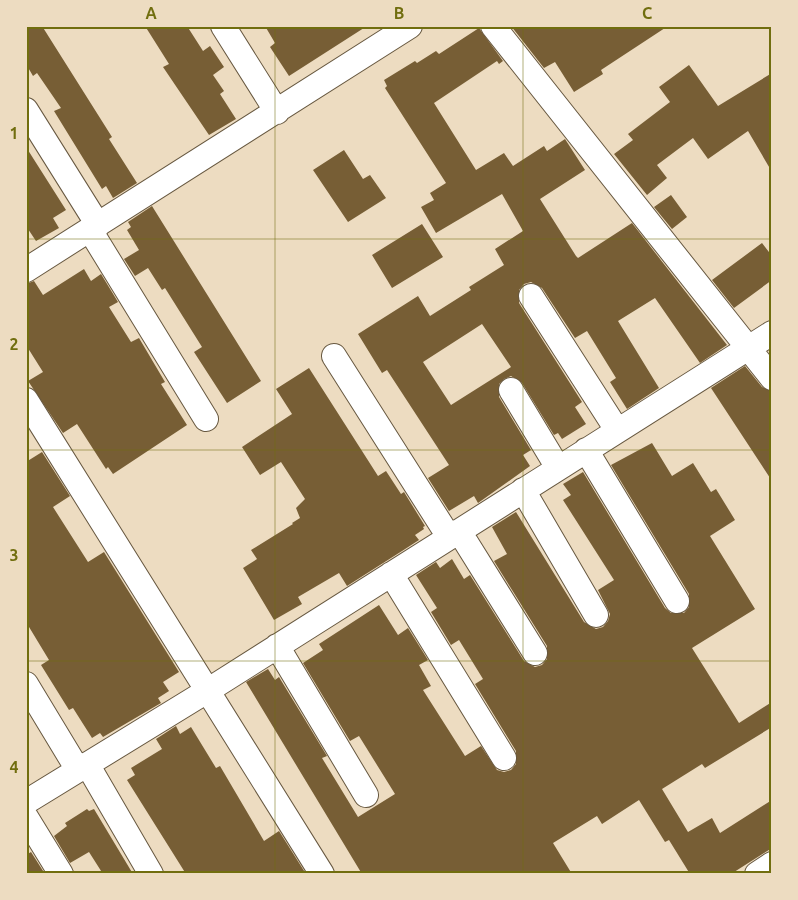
<svg xmlns="http://www.w3.org/2000/svg" width="798" height="900" font-family="Ubuntu,sans-serif">
	<style>
		.building { fill: #775e35; fill-rule: evenodd }
		.lines { fill: none; stroke-linecap: round; stroke-linejoin: round }
		.street-casing { stroke: #675840; stroke-width: 26 }
		.street { stroke: #fff; stroke-width: 24 }
		.grid { fill: none; stroke: #716e0f; stroke-width: 1; stroke-opacity: 0.55 }
		.neatline { fill: none; stroke: #716e0f; stroke-width: 2 }
		.grid-label { font-size: 16px; text-anchor: middle; font-weight: bold; fill: #716e0f }
	</style>
	<rect width="100%" height="100%" fill="#eddcc1"/>
	<!-- building -->
	<path class="building" d="M26,26H42L112,137L109,139L137,183L113,198L106,186L102,189L54,111L61,108L37,73L33,76L26,64Z
		M145,26H187L203,51L210,46L224,67L213,75L224,91L220,94L236,119L209,135L163,67L169,64Z
		M265,26H367L289,76L270,47L275,43Z
		M511,26H668L601,70L603,74L574,92L555,62L544,68Z
		M479,28L503,61L499,64L497,61L434,103L476,170L504,153L513,166L544,146L547,151L565,139L585,170L540,199L576,256L578,258L632,223L727,345L700,363L655,298L618,321L659,388L627,409L610,382L616,378L587,331L575,338L542,288L531,282L524,284L519,290V303L582,402L575,407L586,424L562,439L558,433L554,435L522,383L511,376L504,379L499,384V397L531,450L523,455L530,466L478,503L474,496L449,511L428,478L449,465L387,370L382,373L358,334L418,296L430,316L471,290L469,287L504,265L495,249L523,231L502,194L436,233L421,207L434,200L430,193L446,183L385,88L387,86L384,80L415,61L417,63L436,51L439,54ZM482,324L511,367L451,405L423,362Z
		M689,65L718,106L772,73V172L748,131L708,159L693,138L657,165L667,178L647,195L614,154L633,140L628,134L670,102L659,87Z
		M26,147L66,210L53,218L59,228L36,241L26,226Z
		M344,150L363,179L370,175L386,198L348,222L313,170Z
		M671,195L687,217L672,229L654,207Z
		M152,206L261,381L227,403L194,352L202,347L165,288L162,290L148,268L135,276L124,259L139,250L127,230L131,227L128,222Z
		M422,224L443,257L392,288L372,255Z
		M762,243L772,256V280L734,308L712,280Z
		M84,269L91,281L101,274L118,302L109,307L131,342L139,338L165,382L161,384L187,425L113,474L108,467L106,469L77,424L63,433L28,381L43,372L26,345V284L34,281L43,295Z
		M745,366L762,387L772,391V481L711,388Z
		M309,368L378,476L386,471L401,494L404,492L425,526L423,527L424,529L415,535L419,540L402,551L347,586L339,573L298,597L302,604L274,620L243,568L257,559L251,550L293,524L292,523L300,518L296,508L305,499L281,462L260,475L242,447L292,414L276,389Z
		M652,443L672,476L693,463L711,492L716,489L735,520L710,536L755,609L692,648L739,723L772,702V727L705,768L702,764L662,789L688,832L712,818L720,833L772,800V848L731,874H690L669,840L665,842L639,800L602,824L597,816L553,843L572,874H362L246,682L268,669L275,680L279,677L327,756L322,758L358,817L395,794L359,736L350,741L303,663L323,650L319,644L379,605L398,635L408,628L428,660L419,665L431,686L423,690L465,756L481,746L497,770L504,772L511,770L516,764V751L475,684L483,679L459,640L451,645L431,612L437,608L416,575L436,562L440,568L452,559L464,579L470,575L524,661L535,667L542,665L547,659V646L494,561L507,554L492,527L516,512L584,622L596,629L603,627L608,621L610,614L598,590L614,580L563,500L571,495L563,484L583,472L665,608L671,613H684L689,607V594L611,465Z
		M42,452L70,496L53,507L88,562L104,552L179,672L163,682L169,691L158,698L161,703L103,737L100,733L92,738L73,708L69,710L41,665L49,660L26,622V462Z
		M176,726L180,734L191,727L216,768L220,766L264,841L279,831L306,874H186L127,780L135,775L131,768L162,749L156,739Z
		M87,809L89,811L94,809L133,874H103L89,852L70,863L54,836L67,826L65,823Z
		M31,852L45,874H26V855Z"/>
	<g class="lines">
		<!-- street casing -->
		<g class="street-casing">
			<path id="street" d="M223,26L277,112
				M493,26L772,378
				M26,110L98,225
				M90,230L206,419
				M26,270L410,26
				M531,296L617,430
				M334,356L449,537
				M511,390L558,468
				M26,400L322,874
				M586,450L677,601
				M523,490L596,615
				M459,531L535,653
				M391,574L504,758
				M277,646L366,795
				M26,684L78,770
				M87,764L151,874
				M26,802L207,691L772,333
				M26,817L61,874
				M757,874L772,864"/>
		</g>
		<!-- street -->
		<use href="#street" class="street"/>
	</g>
	<!-- grid -->
	<path class="grid" d="M275,26V874M523,26V874M26,239H772M26,450H772M26,661H772"/>
	<!-- border -->
	<rect width="798" height="900" fill="none" stroke="#eddcc1" stroke-width="55"/>
	<rect x="28" y="28" width="742" height="844" class="neatline"/>
	<g class="grid-label">
		<text x="151" y="19">A</text>
		<text x="399" y="19">B</text>
		<text x="647" y="19">C</text>
		<text x="14" y="139">1</text>
		<text x="14" y="350">2</text>
		<text x="14" y="561">3</text>
		<text x="14" y="773">4</text>
	</g>
</svg>
